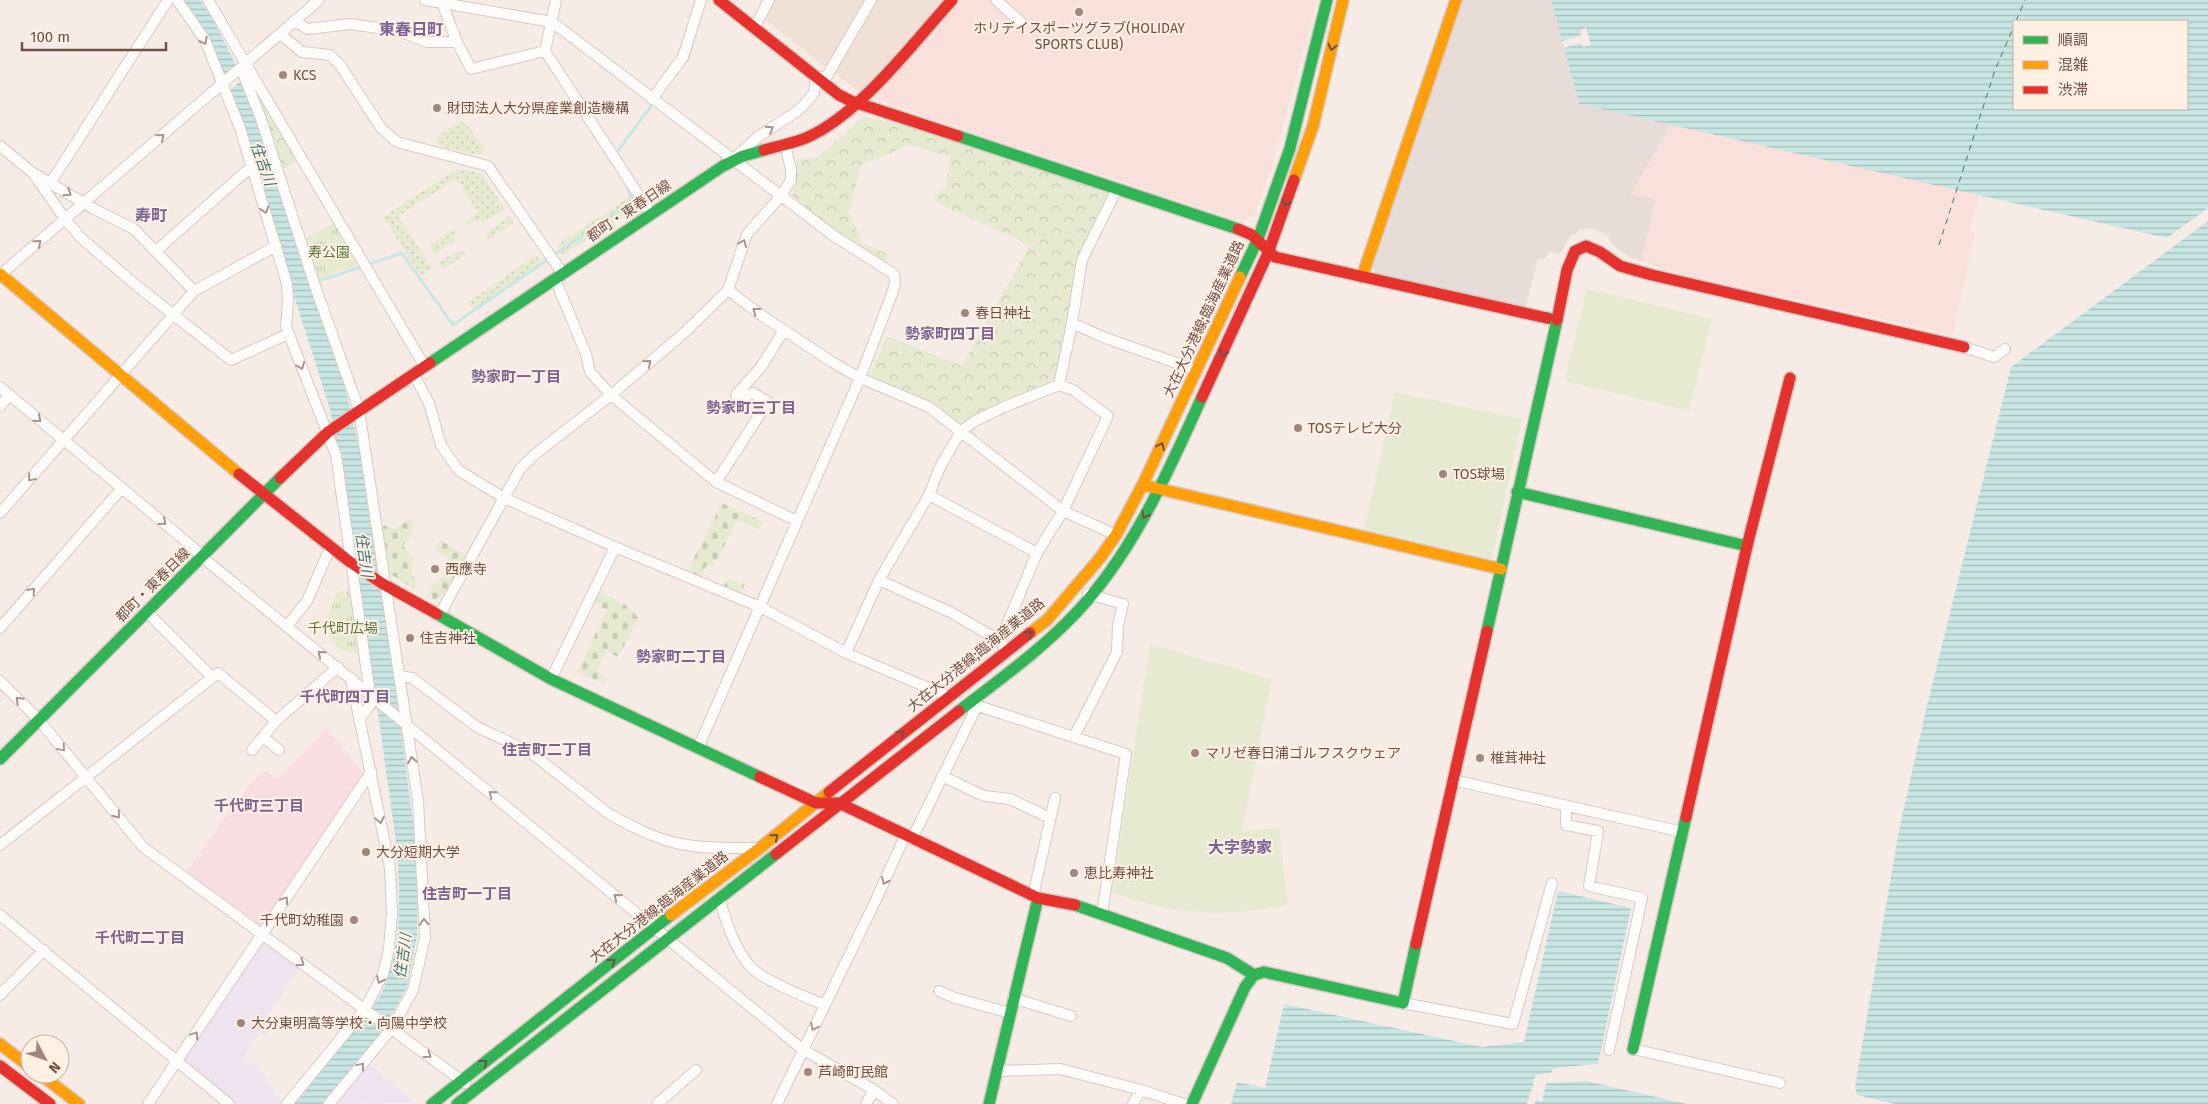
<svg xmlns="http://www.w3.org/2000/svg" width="2208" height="1104" font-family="'Fira Sans','Noto Sans JP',sans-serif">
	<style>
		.residential { fill: #f1e0d5 }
		.commercial { fill: #f9e0db }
		.industrial { fill: #e7dcd7 }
		.education { fill: #eee3ef }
		.medical { fill: #f8dee1 }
		.grass { fill: url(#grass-dots) }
		.forest { fill: url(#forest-crowns) }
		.cemetery { fill: url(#cemetery-stones) }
		.park { fill: url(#park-tufts) }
		.pitch { fill: #e5ead0 }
		.water { fill: url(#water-rules); fill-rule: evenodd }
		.pier { fill: #f6ece5 }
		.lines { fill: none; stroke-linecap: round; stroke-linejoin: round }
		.stream { stroke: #c8e6e3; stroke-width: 3 }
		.ferry { stroke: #3c7776; stroke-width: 1; stroke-dasharray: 6 5; stroke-linecap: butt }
		.street-casing { stroke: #d7c9c3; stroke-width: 12 }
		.fast-casing { stroke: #d6c8c2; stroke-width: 14 }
		.slow-casing { stroke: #d6c8c2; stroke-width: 14 }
		.jam-casing { stroke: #d6c8c2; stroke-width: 14 }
		.street { stroke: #fefcfb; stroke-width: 10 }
		.fast { stroke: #30b455; stroke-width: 11 }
		.slow { stroke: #ff9f0a; stroke-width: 11 }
		.jam { stroke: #e5322d; stroke-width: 11 }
		.oneway { stroke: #a9948f }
		.oneway2 { stroke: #714f47 }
		.poi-dot { fill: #a0867e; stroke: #fff0e4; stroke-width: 2 }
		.labels { text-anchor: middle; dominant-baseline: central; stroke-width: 4; stroke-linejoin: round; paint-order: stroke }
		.poi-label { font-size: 14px; fill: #714f47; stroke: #fff0e4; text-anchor: start }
		.street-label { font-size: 14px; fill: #714f47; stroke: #fff0e4 }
		.park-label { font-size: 14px; fill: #5a7740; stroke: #fff0e4 }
		.water-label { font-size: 15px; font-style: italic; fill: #3c7776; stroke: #fff0e4 }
		.neighbourhood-label { font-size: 15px; font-weight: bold; fill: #7b6395; stroke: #fff0e4 }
		.quarter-label { font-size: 16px; font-weight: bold; fill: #7b6395; stroke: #fff0e4 }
	</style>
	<defs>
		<pattern id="grass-dots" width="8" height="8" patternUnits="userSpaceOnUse" patternTransform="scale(1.25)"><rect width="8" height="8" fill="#e5ead0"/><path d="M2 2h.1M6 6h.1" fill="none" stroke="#c8cab4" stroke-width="1.8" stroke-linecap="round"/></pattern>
		<pattern id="forest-crowns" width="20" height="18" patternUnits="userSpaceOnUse" patternTransform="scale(1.25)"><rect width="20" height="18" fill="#e5ead0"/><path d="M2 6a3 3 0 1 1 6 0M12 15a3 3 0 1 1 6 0" fill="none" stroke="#c8cab4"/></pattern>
		<pattern id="cemetery-stones" width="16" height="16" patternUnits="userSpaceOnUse" patternTransform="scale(1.25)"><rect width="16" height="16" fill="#e5ead0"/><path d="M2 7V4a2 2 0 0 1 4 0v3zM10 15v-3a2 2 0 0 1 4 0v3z" fill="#c8cab4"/></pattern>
		<pattern id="park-tufts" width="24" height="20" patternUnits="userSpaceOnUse" patternTransform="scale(1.25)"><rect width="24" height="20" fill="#e5ead0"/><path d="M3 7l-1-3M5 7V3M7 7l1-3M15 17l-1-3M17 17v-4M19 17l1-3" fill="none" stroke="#c8cab4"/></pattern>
		<pattern id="water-rules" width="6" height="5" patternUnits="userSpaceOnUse" patternTransform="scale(1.25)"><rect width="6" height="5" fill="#c8e6e3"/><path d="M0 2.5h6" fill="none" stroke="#a7bdba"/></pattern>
	</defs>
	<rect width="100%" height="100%" fill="#f6ece5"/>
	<!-- residential -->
	<path class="residential" d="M774,0H865L825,67L764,18Z
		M874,0H945L861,93L833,72Z"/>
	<!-- commercial -->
	<path class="commercial" d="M961,0H1317L1273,163L1254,216L1242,221L890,105L875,97Z
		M1671,125L1979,195L1970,231L1975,233L1953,335L1665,270L1642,261L1655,200L1631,195Z"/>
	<!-- industrial -->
	<path class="industrial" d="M1462,0H1551L1579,104L1671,125L1631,194L1655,199L1642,261L1630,257L1616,248L1606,234L1591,228L1580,230L1570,237L1560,254L1549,252L1545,259H1538L1525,309L1376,274L1372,264Z"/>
	<!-- education -->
	<path class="education" d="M267,943L300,967L266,1018L275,1024L266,1036L259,1033L243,1057L251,1065L257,1064L282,1104H236L184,1059L263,944Z
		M368,1063L415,1103L334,1104Z"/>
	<!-- medical -->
	<path class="medical" d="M326,728L362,771V776L261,926H258L185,873L250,784L266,771L277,779L307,750Z"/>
	<!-- grass -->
	<path class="grass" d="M459,122L465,123L484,148L481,155L442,147L436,143L439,135Z
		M458,169L481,173L505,209L484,222L474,221L467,225L466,221L478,212L456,179L398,216L432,268L421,276L383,217Z
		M632,195L639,205L563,255L557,245Z
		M510,216L514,222L487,241L488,232Z
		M457,227L453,242L435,254L429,246Z
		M458,250L466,254L443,269L439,263Z
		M536,255L542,263L474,310L468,302Z"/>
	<!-- forest -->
	<path class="forest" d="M249,76L297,160L280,171Z
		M863,117L904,125L1111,194L1079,258L1056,383L962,427L929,404L870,375L887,336L962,366L1030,245L942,205L932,199L946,187L950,157L910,145L861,165L849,212L862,243L891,255L883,263L833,231L792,195L796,182V159L818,157Z"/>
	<!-- cemetery -->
	<path class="cemetery" d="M722,503L764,522L759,530L738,519L713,567L707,565L701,576L687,572Z
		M410,519L415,528L403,546L413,558L411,572L417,584L415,590L386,571L381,531L384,525L394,529Z
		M440,540L468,557L452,590L434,600L427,596L435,580L439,581L452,561L435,549Z
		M727,578L745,584L741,594L724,586Z
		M597,590L627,606L639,618L618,657L606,651L597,672L606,676L604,684L577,672L607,610L591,602Z"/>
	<!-- park -->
	<path class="park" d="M335,223L361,263L317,279L303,240Z
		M352,587L364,656L341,650L327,634L328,616L337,593Z"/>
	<!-- pitch -->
	<path class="pitch" d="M1587,289L1712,319L1689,411L1564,381Z
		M1395,392L1522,419L1492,559L1364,529Z
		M1150,644L1272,679L1242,831L1279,828L1288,905C1221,917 1176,916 1112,892Z"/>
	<!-- water -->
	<path class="water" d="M181,0H200L213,20L236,65L223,75Z
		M1551,0H2208V208L2167,238L1579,104ZM2014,21H2187V109H2014Z
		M242,80L255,112L341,371L360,451L394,675L416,847L418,879L417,936L407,987L383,1031L322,1104H294L379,998C403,953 400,899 397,849L347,493L330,409L229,91Z
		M2208,221V1104H1895L1857,1095L1855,1087L1899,830L1926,710L2011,367Z
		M1558,891L1631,908L1598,1064L1553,1069L1552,1073L1536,1075L1527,1104H1231L1237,1082L1265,1088L1284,1004L1482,1047L1524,1042Z
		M1586,1081L1687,1104H1534L1536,1100L1542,1101L1546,1083Z"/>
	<!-- pier -->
	<path class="pier" d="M1586,28L1591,45L1583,47L1581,43L1564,48L1562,41L1581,35L1580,30Z
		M1598,1064L1596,1066L1555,1071L1552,1076L1538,1077L1529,1104H1527L1536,1075L1551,1073L1553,1069L1564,1067Z
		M1588,1079L1586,1081L1546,1083L1542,1102L1536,1100L1534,1104H1532L1534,1098L1540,1099L1545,1081Z"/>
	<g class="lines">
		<!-- stream -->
		<path class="stream" d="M682,66L688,59L695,35
			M618,157L617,152L654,102
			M316,282L402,253L453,325L632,201L627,184"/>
		<!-- ferry -->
		<path class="ferry" d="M2016,21L2025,0
			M1939,245L1995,70L2014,26"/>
		<!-- street casing -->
		<g class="street-casing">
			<path id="street" d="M177,0L205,40L240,128L287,284L288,301L286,327L336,455L370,694V705L359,720
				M208,0L425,367
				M425,0L552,22L834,236L894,274L895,283L893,291L860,378L698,748
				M556,0L545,51L651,214
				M996,0L1022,23
				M294,21L308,29L350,24L399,31L427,42H457L442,3
				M754,28L769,0
				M280,34L302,52L330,55L340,65L381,128L397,142L488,166L563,274
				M457,42L471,69L545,51
				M241,68L261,119L315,286L359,410L418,801L425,937L413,990L392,1028L329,1104
				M652,99L683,57L701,0
				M0,146L33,173L94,209L134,229L194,291
				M737,156L759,136L796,112L805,104L814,93L816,78L827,76L871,0
				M33,173L65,219L81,238L137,286L231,360L288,334
				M51,182L168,0
				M156,251L252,166
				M0,275L319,0
				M555,279L586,354L590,372L611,395L716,482L797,521
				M728,290L761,315L832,362L860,378L929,407L1063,511L1116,535
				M1072,323L1103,337L1196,370
				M1964,347L1994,357L2005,349
				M414,375L429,403L441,445L458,470L504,498L615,547L760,607L846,653L950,697
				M0,387L194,548L202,557L802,1049L874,1090L893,1104
				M0,406L9,395
				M716,482L768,402L753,393L742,398L736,395L761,367L784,330
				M929,495L1037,553
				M0,513L194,291L276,246
				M879,580L952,613L1000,641L1003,646
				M147,612L212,677
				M439,616L520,469L534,455L611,395L684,333L728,290L747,234L781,196L791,180V169L785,145
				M287,626L307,601L331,546
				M0,628L122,488
				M1000,641L1037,553L1063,511L1108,416L1073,390L1059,385
				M846,653L879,580L929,495L940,467L961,431L975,421L1004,407L1059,385L1072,323L1082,260L1117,189
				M400,676L412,678L477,727L530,752L609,814C631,826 657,840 681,844C706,849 734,848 759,848
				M551,679L615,547
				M0,681L39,720L143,847L465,1083
				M969,703L1126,754L1102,914
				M263,737L279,750
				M1074,737L1117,652L1118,626L1123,604L1088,594
				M252,750L276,721L338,667
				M942,776L984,796L1010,799L1050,818
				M1453,780L1683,832
				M1566,806V825L1598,831L1589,886L1642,898L1609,1050
				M912,839L977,706
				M0,845L218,673L276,721
				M1033,896L1055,798
				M719,898C726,921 734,947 749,965C761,980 806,997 825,1005
				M0,915L229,1104
				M939,991L952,997L1010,1013
				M0,995L44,950
				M1013,998L1071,1016
				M1403,1003L1513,1024L1552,883
				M1633,1049L1780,1083
				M997,1071L1060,1069L1141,1090L1184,1104
				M148,1104L371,772
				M287,1104L365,1009L383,974L389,949L392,912L390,868L351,678
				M657,1104L696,1070
				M777,1104L874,904L905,836
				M866,1104L874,1090
				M1133,1104L1141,1090"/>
		</g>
		<!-- fast casing -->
		<g class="fast-casing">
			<path id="fast" d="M958,136L1238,229
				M1240,277L1258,239L1290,148L1327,0
				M430,363L723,166L743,156L764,150
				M1517,492L1747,546
				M437,614L551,679L760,777
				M1487,631L1557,320L1547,318
				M959,711C999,680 1041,650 1076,613C1133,553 1168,472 1202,397
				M0,759L280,478
				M1075,905L1227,958L1254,975
				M1633,1049L1686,817
				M432,1104L671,915
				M457,1104L776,854
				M989,1104L1038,898
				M1192,1104L1245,987L1254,975L1264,972L1403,1003L1416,944"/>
		</g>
		<!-- slow casing -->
		<g class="slow-casing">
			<path id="slow" d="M1294,180L1313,126L1343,0
				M0,274L239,474
				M1362,277L1456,0
				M1147,486L1501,569
				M1030,633L1047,620L1100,558L1116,535L1143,484L1240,277
				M671,915L760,848L829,792
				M0,1044L30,1067
				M40,1074L79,1104"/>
		</g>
		<!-- jam casing -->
		<g class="jam-casing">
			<path id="jam" d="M719,0L839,95L851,101L958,136
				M764,150C778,146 795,143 808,137C861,113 913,43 952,0
				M1238,229L1252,235L1275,257L1547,318
				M1557,320L1567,270L1575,251L1586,246L1600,252L1620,266L1652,275L1964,347
				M1202,397L1268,253L1294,180
				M239,474L350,562L383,584L437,614
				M280,478L328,432L430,363
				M760,777L816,803H839L1038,898L1075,905
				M829,792L1030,633
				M1686,817L1747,546L1790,378
				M776,854L959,711
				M1416,944L1487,631
				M0,1066L50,1104"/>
		</g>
		<!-- street -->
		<use href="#street" class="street"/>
		<!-- fast -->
		<use href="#fast" class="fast"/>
		<!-- slow -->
		<use href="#slow" class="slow"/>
		<!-- jam -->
		<use href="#jam" class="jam"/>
	</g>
	<!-- one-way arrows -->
	<defs><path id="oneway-chevron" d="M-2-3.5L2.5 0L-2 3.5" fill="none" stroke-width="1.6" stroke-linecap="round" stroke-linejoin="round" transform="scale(1.25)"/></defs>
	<g class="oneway">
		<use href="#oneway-chevron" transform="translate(204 41) rotate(62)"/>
		<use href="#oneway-chevron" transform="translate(770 129) rotate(-33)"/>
		<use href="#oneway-chevron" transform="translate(161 137) rotate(-41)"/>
		<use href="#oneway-chevron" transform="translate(68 193) rotate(33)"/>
		<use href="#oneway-chevron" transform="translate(265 210) rotate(73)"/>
		<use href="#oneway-chevron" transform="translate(38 243) rotate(-40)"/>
		<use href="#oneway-chevron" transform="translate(743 243) rotate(-68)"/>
		<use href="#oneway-chevron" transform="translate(756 311) rotate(-143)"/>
		<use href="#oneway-chevron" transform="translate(648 363) rotate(-40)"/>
		<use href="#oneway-chevron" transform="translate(301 366) rotate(68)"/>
		<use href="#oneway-chevron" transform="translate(38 419) rotate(40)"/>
		<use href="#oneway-chevron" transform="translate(31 478) rotate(131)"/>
		<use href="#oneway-chevron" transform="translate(163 522) rotate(40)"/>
		<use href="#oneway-chevron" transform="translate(32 591) rotate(-49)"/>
		<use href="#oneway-chevron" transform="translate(321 654) rotate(-141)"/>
		<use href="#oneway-chevron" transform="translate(19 700) rotate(-135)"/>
		<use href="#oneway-chevron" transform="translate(62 748) rotate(50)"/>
		<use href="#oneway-chevron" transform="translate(412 760) rotate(-99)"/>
		<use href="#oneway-chevron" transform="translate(492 794) rotate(-141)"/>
		<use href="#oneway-chevron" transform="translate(117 815) rotate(51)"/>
		<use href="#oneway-chevron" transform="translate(380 820) rotate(79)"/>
		<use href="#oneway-chevron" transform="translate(885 881) rotate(114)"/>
		<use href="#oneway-chevron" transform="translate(617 897) rotate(-141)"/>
		<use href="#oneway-chevron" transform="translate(285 900) rotate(-56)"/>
		<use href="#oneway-chevron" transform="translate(424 922) rotate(-93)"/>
		<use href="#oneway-chevron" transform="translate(301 963) rotate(35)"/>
		<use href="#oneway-chevron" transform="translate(380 980) rotate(114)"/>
		<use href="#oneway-chevron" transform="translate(814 1027) rotate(116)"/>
		<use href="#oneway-chevron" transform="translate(195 1035) rotate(-56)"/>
		<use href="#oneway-chevron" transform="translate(428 1055) rotate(36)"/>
		<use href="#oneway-chevron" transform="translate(361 1066) rotate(-50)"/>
	</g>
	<g class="oneway2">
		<use href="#oneway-chevron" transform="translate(1332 47) rotate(103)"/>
		<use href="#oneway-chevron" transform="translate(1286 203) rotate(110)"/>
		<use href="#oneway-chevron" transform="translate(1223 353) rotate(115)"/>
		<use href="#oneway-chevron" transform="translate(1161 446) rotate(-65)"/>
		<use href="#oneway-chevron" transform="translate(1145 515) rotate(118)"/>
		<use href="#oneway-chevron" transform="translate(1029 634) rotate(-39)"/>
		<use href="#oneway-chevron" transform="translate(901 734) rotate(-38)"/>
		<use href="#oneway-chevron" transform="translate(775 837) rotate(-39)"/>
		<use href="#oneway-chevron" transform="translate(612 962) rotate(-38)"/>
		<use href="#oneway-chevron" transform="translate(484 1063) rotate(-38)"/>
	</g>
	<!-- markers -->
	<g class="poi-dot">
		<circle cx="1079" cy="12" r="5"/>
		<circle cx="283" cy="75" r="5"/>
		<circle cx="437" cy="108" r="5"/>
		<circle cx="965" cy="313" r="5"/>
		<circle cx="1298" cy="428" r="5"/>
		<circle cx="1443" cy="474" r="5"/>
		<circle cx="435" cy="569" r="5"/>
		<circle cx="410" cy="638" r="5"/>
		<circle cx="1195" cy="753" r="5"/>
		<circle cx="1480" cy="758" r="5"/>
		<circle cx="366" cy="852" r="5"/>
		<circle cx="1074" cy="873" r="5"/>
		<circle cx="354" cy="920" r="5"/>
		<circle cx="241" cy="1023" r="5"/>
		<circle cx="808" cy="1072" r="5"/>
	</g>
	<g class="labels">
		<!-- poi labels -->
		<g class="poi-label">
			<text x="1079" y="28" text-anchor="middle">ホリデイスポーツグラブ(HOLIDAY<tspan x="1079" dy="16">SPORTS CLUB)</tspan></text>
			<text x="293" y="75">KCS</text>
			<text x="447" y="108">財団法人大分県産業創造機構</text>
			<text x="975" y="313">春日神社</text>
			<text x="1308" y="428">TOSテレビ大分</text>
			<text x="1453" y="474">TOS球場</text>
			<text x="445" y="569">西應寺</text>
			<text x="420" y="638">住吉神社</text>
			<text x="1205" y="753">マリゼ春日浦ゴルフスクウェア</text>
			<text x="1490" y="758">椎茸神社</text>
			<text x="376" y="852">大分短期大学</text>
			<text x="1084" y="873">恵比寿神社</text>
			<text x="344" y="920" text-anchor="end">千代町幼稚園</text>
			<text x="251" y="1023">大分東明高等学校・向陽中学校</text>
			<text x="818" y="1072">芦崎町民館</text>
		</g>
		<!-- street labels -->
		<g class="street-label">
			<text transform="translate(629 211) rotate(-34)">都町・東春日線</text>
			<text transform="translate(1204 319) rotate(-65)">大在大分港線;臨海産業道路</text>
			<text transform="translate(153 585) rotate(-45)">都町・東春日線</text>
			<text transform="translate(976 655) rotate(-39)">大在大分港線;臨海産業道路</text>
			<text transform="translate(659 907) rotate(-38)">大在大分港線;臨海産業道路</text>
		</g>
		<!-- park labels -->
		<g class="park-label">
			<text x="329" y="252">寿公園</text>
			<text x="343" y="628">千代町広場</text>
		</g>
		<!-- water labels -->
		<g class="water-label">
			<text transform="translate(263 164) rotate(70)">住吉川</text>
			<text transform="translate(364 555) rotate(82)">住吉川</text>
			<text transform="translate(403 956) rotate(-82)">住吉川</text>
		</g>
		<!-- neighbourhood labels -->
		<g class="neighbourhood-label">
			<text x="950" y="334">勢家町四丁目</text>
			<text x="516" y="377">勢家町一丁目</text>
			<text x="751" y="408">勢家町三丁目</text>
			<text x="681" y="657">勢家町二丁目</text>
			<text x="345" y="697">千代町四丁目</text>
			<text x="547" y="750">住吉町二丁目</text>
			<text x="259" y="806">千代町三丁目</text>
			<text x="467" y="894">住吉町一丁目</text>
			<text x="140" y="938">千代町二丁目</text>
		</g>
		<!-- quarter labels -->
		<g class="quarter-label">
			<text x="411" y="29">東春日町</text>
			<text x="151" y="215">寿町</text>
			<text x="1240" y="847">大字勢家</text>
		</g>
	</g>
	<!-- legend -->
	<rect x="2013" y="20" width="175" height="90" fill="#fff0e4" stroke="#c6b0a5"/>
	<rect x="2023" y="36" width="25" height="8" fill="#30b455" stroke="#c6b0a5"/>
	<text x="2058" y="45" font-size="15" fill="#714f47">順調</text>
	<rect x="2023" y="61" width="25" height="8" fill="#ff9f0a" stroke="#c6b0a5"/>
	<text x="2058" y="70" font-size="15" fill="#714f47">混雑</text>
	<rect x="2023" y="86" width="25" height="8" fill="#e5322d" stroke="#c6b0a5"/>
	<text x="2058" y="95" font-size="15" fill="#714f47">渋滞</text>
	<!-- north arrow -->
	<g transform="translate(45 1059) rotate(131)"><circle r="24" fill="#fff0e4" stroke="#c6b0a5"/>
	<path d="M0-4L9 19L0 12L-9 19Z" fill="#a0867e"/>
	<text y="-8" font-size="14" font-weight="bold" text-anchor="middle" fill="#714f47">N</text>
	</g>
	<!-- scale -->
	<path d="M22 42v8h144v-8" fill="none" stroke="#714f47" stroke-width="2.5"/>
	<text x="30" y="42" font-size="15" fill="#714f47" stroke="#fff0e4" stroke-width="4" paint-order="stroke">100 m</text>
</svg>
